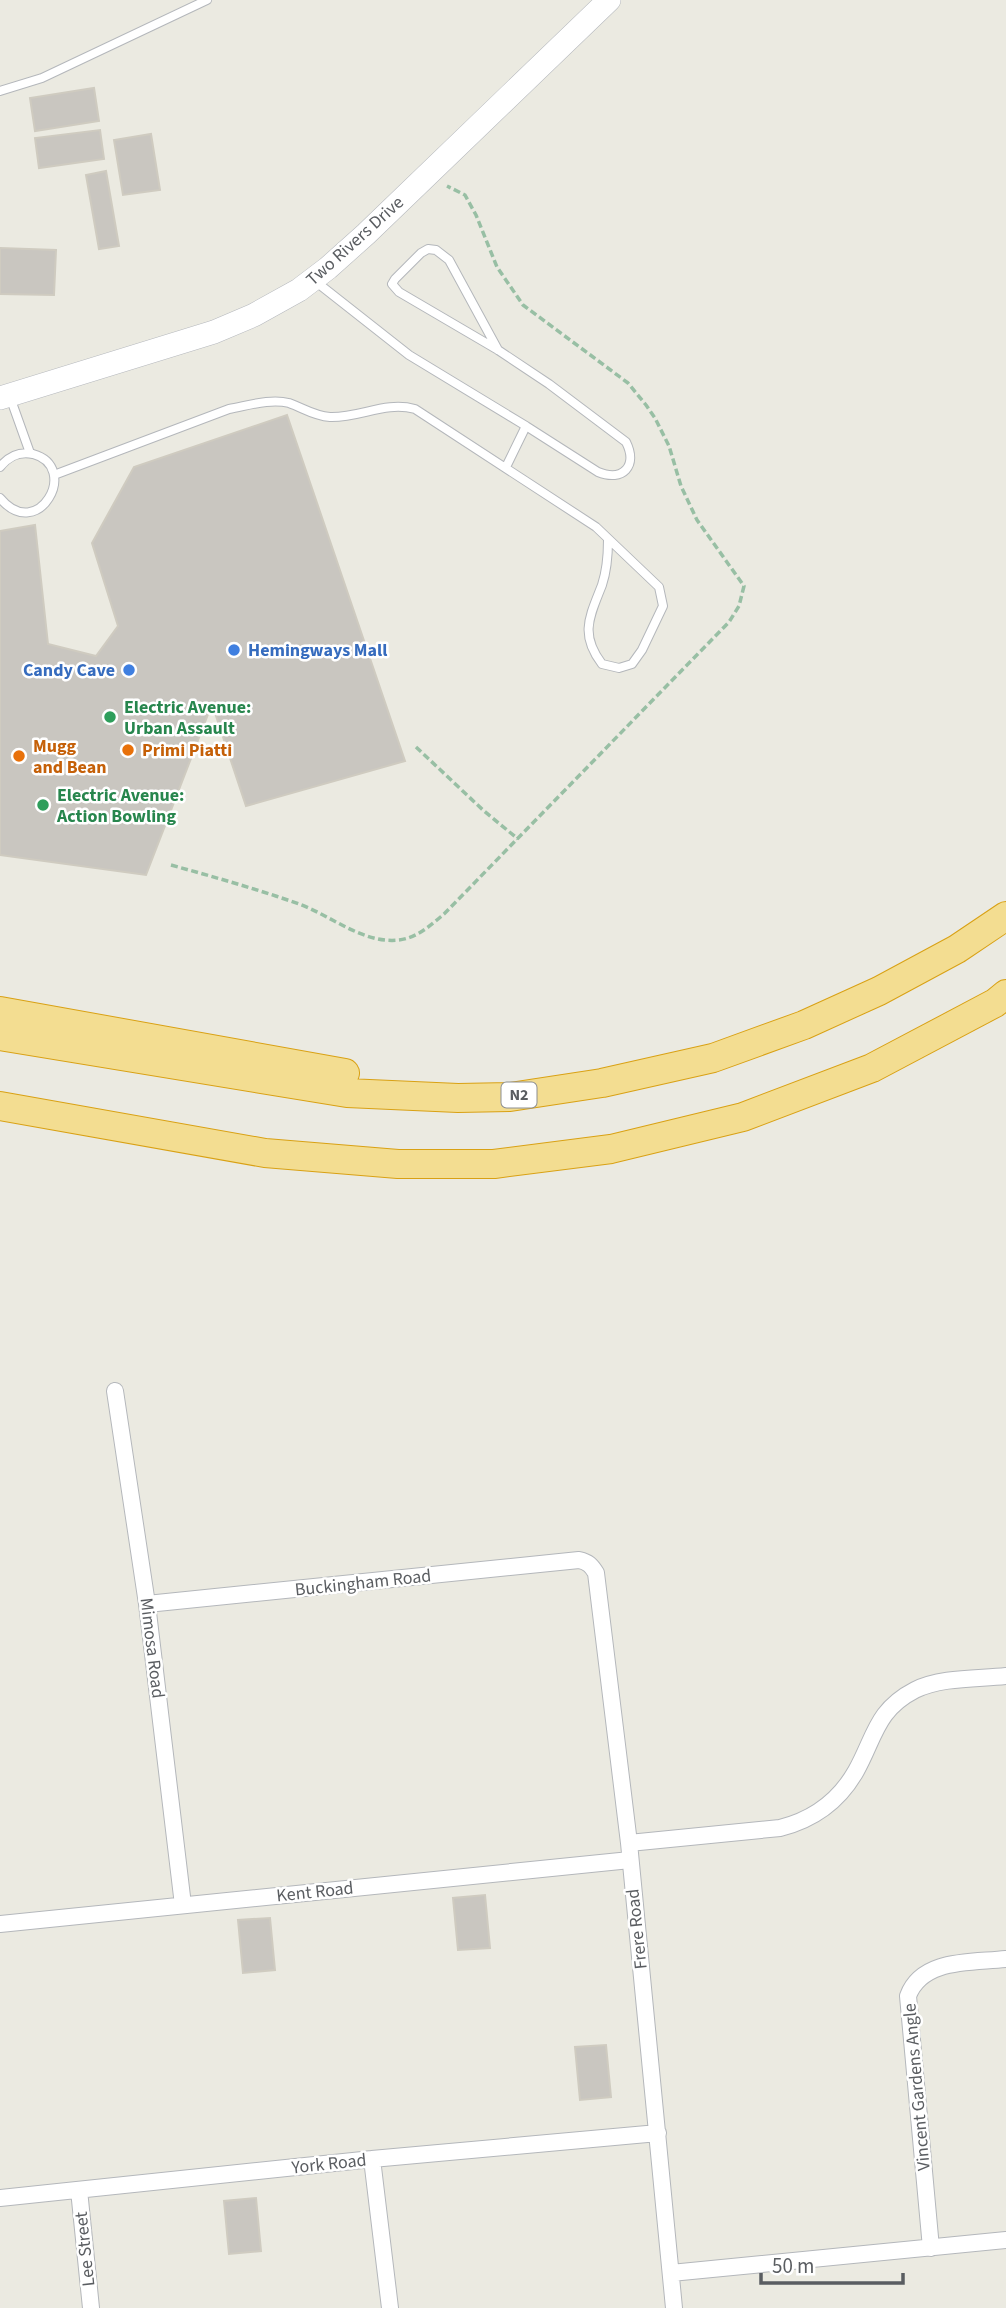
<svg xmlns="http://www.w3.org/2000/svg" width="1006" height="2308" font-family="'Source Sans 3',sans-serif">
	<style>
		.building { fill: #c9c6c0; stroke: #cfcbc0; stroke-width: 2 }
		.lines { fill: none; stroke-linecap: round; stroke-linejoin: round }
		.lane-casing { stroke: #b4b7bb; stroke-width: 10 }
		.street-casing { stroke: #b4b7bb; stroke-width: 18 }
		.secondary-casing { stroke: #b5b8bd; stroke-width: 24 }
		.highway-casing { stroke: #d9a114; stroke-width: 30 }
		.path { stroke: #98bfa4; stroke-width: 3.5; stroke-dasharray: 7 3.5; stroke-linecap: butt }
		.lane { stroke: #fff; stroke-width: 8 }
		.street { stroke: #fff; stroke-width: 16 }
		.secondary { stroke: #fff; stroke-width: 23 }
		.highway { stroke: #f3dd91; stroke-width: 28 }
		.shop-dot { fill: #3f7fe0; stroke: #fff; stroke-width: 2.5 }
		.leisure-dot { fill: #2e9e5b; stroke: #fff; stroke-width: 2.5 }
		.food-dot { fill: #e8710a; stroke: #fff; stroke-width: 2.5 }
		.labels { text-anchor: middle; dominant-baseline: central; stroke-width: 5; stroke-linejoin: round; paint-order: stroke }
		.shield { fill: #fff; stroke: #8c8e90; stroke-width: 2 }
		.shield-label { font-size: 16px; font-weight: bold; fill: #5a5d61 }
		.street-label { font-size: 18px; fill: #5a5d61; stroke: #fff }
		.shop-label { font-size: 18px; font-weight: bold; fill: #366cbe; stroke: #fff; text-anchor: start }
		.leisure-label { font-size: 18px; font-weight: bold; fill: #27864d; stroke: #fff; text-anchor: start }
		.food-label { font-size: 18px; font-weight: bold; fill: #c56008; stroke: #fff; text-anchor: start }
	</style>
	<rect width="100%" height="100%" fill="#ebeae1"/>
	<!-- building -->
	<path class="building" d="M94,88L99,121L35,131L30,98Z
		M100,130L104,159L39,168L35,138Z
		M151,134L160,190L123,195L114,140Z
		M106,171L119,246L99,249L86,175Z
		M0,248L56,250L54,295L0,294Z
		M287,415L405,761L246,806L212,704L146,875L0,855V531L35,525L48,644L96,656L118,626L92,543L134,467Z
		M485,1895L490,1948L458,1950L453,1898Z
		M270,1918L275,1970L243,1973L238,1920Z
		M606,2045L611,2097L580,2100L575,2047Z
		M256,2198L261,2251L229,2254L224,2201Z"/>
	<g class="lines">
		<!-- lane casing -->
		<g class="lane-casing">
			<path id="lane" d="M0,91L42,78L207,0
				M315,281L409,355L526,426L506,467
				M498,350L449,260L436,250L428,249L421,253L395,279L392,284L399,292L498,350L549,384L626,442C638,466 623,482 598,472L526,426
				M10,397L30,453
				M0,467C9,456 19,451 33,454C81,467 38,544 0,498
				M54,475L229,409C247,406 270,398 289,403C303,408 314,416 330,417C360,418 385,401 415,409L596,527L659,587L663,606L642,650L632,664L619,668L602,664C579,634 590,616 602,585C607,570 608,555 608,540"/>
		</g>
		<!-- street casing -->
		<g class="street-casing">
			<path id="street" d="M115,1391L147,1604L183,1905
				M147,1604L579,1560C588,1562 591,1565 596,1573L629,1843L674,2308
				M629,1843L780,1828C812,1820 839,1801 856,1771C875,1737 876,1710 915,1690C941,1677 978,1679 1006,1676
				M0,1924L630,1860
				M372,2159L390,2308
				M79,2190L91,2308
				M0,2198L372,2159L658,2133
				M931,2248L908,1996C922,1958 972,1963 1006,1959
				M671,2273L1006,2240"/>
		</g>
		<!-- secondary casing -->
		<g class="secondary-casing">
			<path id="secondary" d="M0,398L214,332L254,315L299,290L328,268L366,234L609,0"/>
		</g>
		<!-- highway casing -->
		<g class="highway-casing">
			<path id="highway" d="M0,1011L345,1073
				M0,1036L347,1093L458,1098L510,1097L602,1083L713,1058L804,1025L879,991L957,949L1006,916
				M0,1106L265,1153L398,1164H494L611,1149L743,1117L872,1068L995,1003L1006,994"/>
		</g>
		<!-- path -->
		<path class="path" d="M416,747L484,811L518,839
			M171,865C214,877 257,889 299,904C332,916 363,944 399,940C417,938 431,925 444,914L729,622L739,606L744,586L697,520L681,486L669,446L655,418L646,405L628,383L523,305L497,267L476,215L465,195L447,186"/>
		<!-- lane -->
		<use href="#lane" class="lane"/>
		<!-- street -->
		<use href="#street" class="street"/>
		<!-- secondary -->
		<use href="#secondary" class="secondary"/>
		<!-- highway -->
		<use href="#highway" class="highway"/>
	</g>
	<!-- markers -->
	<g class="shop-dot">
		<circle cx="234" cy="650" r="7"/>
		<circle cx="129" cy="670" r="7"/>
	</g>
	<g class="leisure-dot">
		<circle cx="110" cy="717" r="7"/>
		<circle cx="43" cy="805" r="7"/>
	</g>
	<g class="food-dot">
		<circle cx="128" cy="750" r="7"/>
		<circle cx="19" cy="756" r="7"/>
	</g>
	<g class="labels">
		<!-- shield labels -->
		<rect class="shield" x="501.5" y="1082.5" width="35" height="25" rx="5"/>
		<g class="shield-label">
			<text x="519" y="1095">N2</text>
		</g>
		<!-- street labels -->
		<g class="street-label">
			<text transform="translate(355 241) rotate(-42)">Two Rivers Drive</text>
			<text transform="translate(363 1583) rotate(-6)">Buckingham Road</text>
			<text transform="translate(152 1648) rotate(83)">Mimosa Road</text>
			<text transform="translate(315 1892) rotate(-6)">Kent Road</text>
			<text transform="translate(637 1929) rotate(-96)">Frere Road</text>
			<text transform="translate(917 2087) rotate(-95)">Vincent Gardens Angle</text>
			<text transform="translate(329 2164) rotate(-6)">York Road</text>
			<text transform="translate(85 2249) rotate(-96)">Lee Street</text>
		</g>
		<!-- shop labels -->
		<g class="shop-label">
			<text x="248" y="650">Hemingways Mall</text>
			<text x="115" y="670" text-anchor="end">Candy Cave</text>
		</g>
		<!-- leisure labels -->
		<g class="leisure-label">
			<text x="124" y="707">Electric Avenue:<tspan x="124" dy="21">Urban Assault</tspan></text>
			<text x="57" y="795">Electric Avenue:<tspan x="57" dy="21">Action Bowling</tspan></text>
		</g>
		<!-- food labels -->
		<g class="food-label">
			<text x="33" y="746">Mugg<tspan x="33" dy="21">and Bean</tspan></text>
			<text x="142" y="750">Primi Piatti</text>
		</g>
	</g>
	<!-- scale -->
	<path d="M761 2273v10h142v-10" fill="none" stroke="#5a5d61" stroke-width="3.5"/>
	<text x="772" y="2273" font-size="21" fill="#5a5d61" stroke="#ffffff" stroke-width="5" paint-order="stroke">50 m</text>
</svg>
